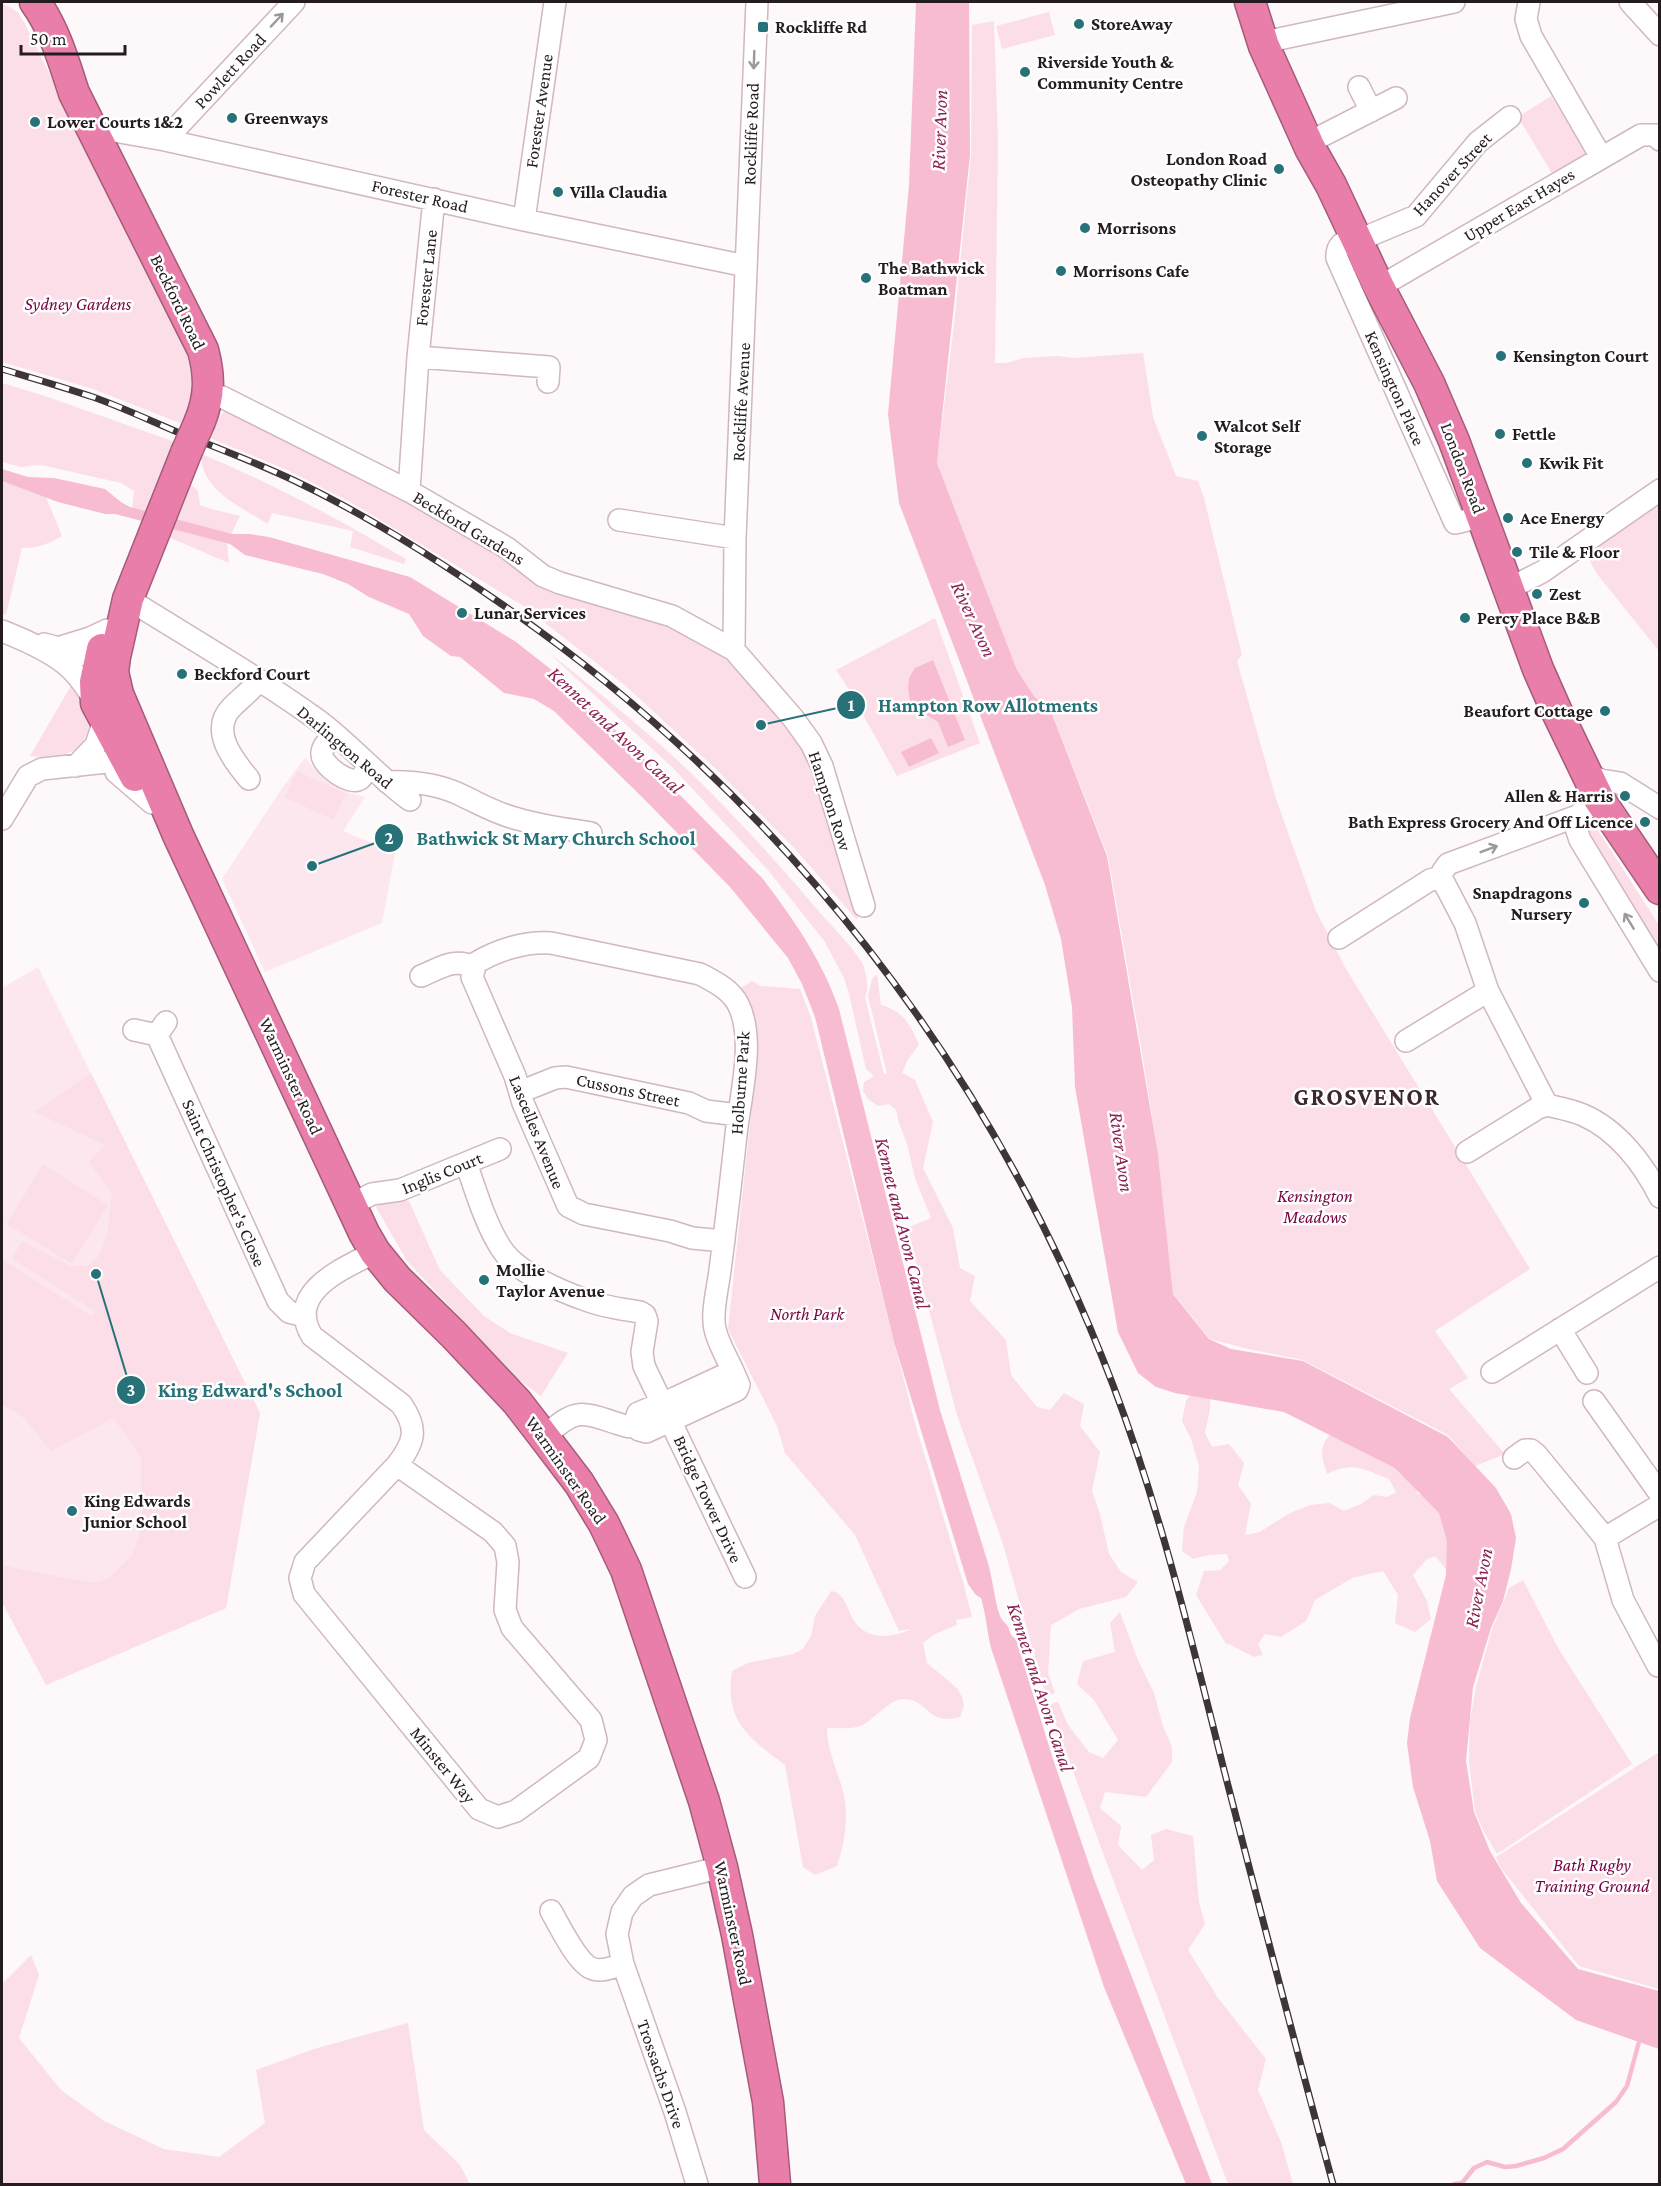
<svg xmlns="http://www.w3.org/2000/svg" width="1661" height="2186" font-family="'Crimson Pro',serif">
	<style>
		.built { fill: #fbe7ed }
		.green { fill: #fbdee8 }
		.water { fill: #f7bcd1 }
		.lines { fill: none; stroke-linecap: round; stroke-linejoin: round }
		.stream { stroke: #f7bcd1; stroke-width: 4.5 }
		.minor-casing { stroke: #d0b7c0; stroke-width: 24 }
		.highway-casing { stroke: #a45c79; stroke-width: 33 }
		.minor { stroke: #fff; stroke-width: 21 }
		.highway { stroke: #e97eaa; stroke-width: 30 }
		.rail-casing { stroke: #3d3538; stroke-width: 7 }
		.rail { stroke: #fff; stroke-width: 4.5; stroke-dasharray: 14; stroke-linecap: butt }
		.highway-bridge-casing { stroke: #a45c79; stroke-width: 33; stroke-linecap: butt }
		.highway-bridge { stroke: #e97eaa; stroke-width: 30 }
		.oneway { stroke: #9d999a }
		.poi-dot { fill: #277179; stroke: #fff; stroke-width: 2 }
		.labels { text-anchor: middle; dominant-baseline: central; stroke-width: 5; stroke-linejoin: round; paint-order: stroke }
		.poi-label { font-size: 18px; font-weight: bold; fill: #251c1f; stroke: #fff; text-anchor: start }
		.street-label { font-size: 18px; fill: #251c1f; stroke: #fff }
		.park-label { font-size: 18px; font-style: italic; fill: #770544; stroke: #fff }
		.water-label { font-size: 20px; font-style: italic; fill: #8c2156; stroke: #fff }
		.district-label { font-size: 24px; font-weight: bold; letter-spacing: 1.5px; fill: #3b282f; stroke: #fff }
		.leader { fill: none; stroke: #277179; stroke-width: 2 }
		.callout-dot { fill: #277179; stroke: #fff; stroke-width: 2 }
		.mark-label { font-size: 18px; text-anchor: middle; font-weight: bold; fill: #fff }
		.callout-label { font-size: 20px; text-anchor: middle; font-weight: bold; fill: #277179; stroke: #fff; stroke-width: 5; stroke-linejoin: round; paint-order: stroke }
	</style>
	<rect width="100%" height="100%" fill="#fdf8fa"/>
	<!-- built -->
	<path class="built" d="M305,758L325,780L350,793L365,797L343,831L395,853L382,923L265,972L222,879L283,787Z
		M38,967L260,1413L226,1608L46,1685L2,1602V988Z"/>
	<!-- green -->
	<path class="green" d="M2,3L18,12L26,26L185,349C194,374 193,399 185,425L93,389L2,362Z
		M1049,12L1055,35L1002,49L996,26Z
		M994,21L998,142L995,363H1007L1024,358L1058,356L1074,358L1143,353L1153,417L1176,476L1198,481L1204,498L1242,655L1237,661L1276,799L1316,911L1346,969L1530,1269L1435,1331L1468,1378L1449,1389L1505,1454L1475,1466L1448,1435L1303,1360L1244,1348L1210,1339L1173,1293L1159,1162L1142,1052L1108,856L1052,713L1034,696L1017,670L937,463L954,325L971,155L972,25Z
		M1551,96L1587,154L1556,180L1518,117Z
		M2,383L42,395L175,442L178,441L165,462L146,514L132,511L134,491L121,483L46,466L36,465L21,467L2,462Z
		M225,411L231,412L387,487L474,538L670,623L729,654L811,755L858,918L856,919L796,850L718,771L627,687L522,605L352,503L287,470L210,438L220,416Z
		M201,454C272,483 340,520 406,559L404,564L350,547L353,531L272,513L268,524C240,506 201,491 201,454Z
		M2,481L46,497L62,536C49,544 37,548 22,548L6,615L2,614Z
		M191,484L198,491L200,505C214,511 226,512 240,516L227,543L229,563L168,537Z
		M1659,499V651L1597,574L1585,552Z
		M935,618L980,743L897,776L850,691L836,670Z
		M548,652C597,691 646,730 691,773C737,818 780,865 821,914C831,925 860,955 864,967C867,979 869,985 865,998L884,1074H887L868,996L872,979L877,974L881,1005C903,1011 911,1025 919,1045L908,1059L902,1073L915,1080L933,1122L923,1168L953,1228L960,1268L975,1276L970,1301L1006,1340L1011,1375L1037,1407L1050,1410L1064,1393L1084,1404L1080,1426L1100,1452L1092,1491L1100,1514L1109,1554L1121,1572L1138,1582L1126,1597L1079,1609L1051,1625L1048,1673L1055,1693L1046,1696L1003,1544L957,1415L907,1228L931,1218L915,1178L907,1144L899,1123L896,1110L889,1104L878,1106L868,1099L863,1091L864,1082L874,1076L866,1069L849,994L844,978L825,942L768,870L674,769Z
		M72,684C77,694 85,704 88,714C92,727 84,745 73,751C63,756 41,758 30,756Z
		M297,771L346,794L333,820L285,797Z
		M1591,827L1597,829L1659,925V961L1588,841L1587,829Z
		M752,981L761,986L800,989L811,1018L916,1427L963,1582L972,1617L956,1620L957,1625L935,1634L923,1643L927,1663L957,1688L962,1697L964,1706L960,1717C927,1726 930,1701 905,1699C889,1698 874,1721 860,1726C854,1729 835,1728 827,1728C827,1754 841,1776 845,1801C848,1823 844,1845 837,1866L815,1875L803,1867L785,1765C749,1738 724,1721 732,1671L748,1663L793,1654L803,1649L811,1636L815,1616L831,1591C845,1593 847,1608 853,1619C865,1641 892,1638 911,1629L899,1631L855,1535L785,1453L777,1426L728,1329L758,1050C759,1026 753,1009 741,988Z
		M91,1073L260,1413L226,1608L46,1685L2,1602V1565L27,1571L96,1583L110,1577L133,1554L139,1535L142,1519L141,1459L133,1444L113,1418L51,1451L24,1418L2,1404V1259L91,1316L95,1311L12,1259L22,1241L71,1266H87L99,1256L107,1235L112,1194L89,1162L105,1145L35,1112Z
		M43,1164L108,1205L72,1264L7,1224Z
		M404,1199L409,1201L440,1270L484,1316L510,1333L568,1353L541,1396L518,1379L407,1261L376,1207L388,1200Z
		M1196,1386L1210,1388V1409L1205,1433L1212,1447L1229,1444L1244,1463L1238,1485L1251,1504L1245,1535L1260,1532L1288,1514L1310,1505L1329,1503L1344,1511L1361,1504L1374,1495L1387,1497L1396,1492L1389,1479C1362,1469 1354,1461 1327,1474C1320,1454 1319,1445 1335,1429L1416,1474L1417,1493L1433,1500L1447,1525L1450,1574L1435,1556L1426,1560L1413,1575L1427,1601L1431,1619L1415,1632L1395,1623L1398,1595L1383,1571L1352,1578L1315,1600L1306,1621L1281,1637L1265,1634L1258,1644L1263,1655L1254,1657L1227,1643L1228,1647L1196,1595L1204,1571L1220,1570L1229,1561L1227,1554L1209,1555L1193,1559L1182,1551L1184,1527L1197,1492L1199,1466L1191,1439L1182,1421L1186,1401Z
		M1523,1580L1558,1648L1632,1764L1497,1854L1483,1830L1475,1811L1469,1762L1470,1720L1476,1687L1492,1629L1509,1588Z
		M1120,1612L1137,1658L1154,1693L1163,1726L1172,1747V1762L1146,1797L1105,1792L1100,1808L1121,1826L1118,1845L1142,1870L1154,1860L1151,1835L1166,1829L1193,1836L1199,1902L1205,1924L1188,1950L1218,1998L1266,2059L1258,2090L1281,2142L1293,2184H1228L1097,1837L1049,1705L1058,1702L1068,1725L1089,1752L1103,1758L1118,1740L1094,1700L1077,1684L1083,1661L1115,1652L1110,1623Z
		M1659,1752V1989L1579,1966L1501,1868L1496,1857Z
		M31,1955L39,1975L19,2038L61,2090L104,2121L164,2149L219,2157L265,2123L256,2070L314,2049L408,2023L424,2130L460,2165L470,2184H2V1984Z"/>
	<!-- water -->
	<path class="water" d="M916,2H969L970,155L937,463L1017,670L1034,696L1052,714L1107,856L1158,1154L1173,1294L1209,1339L1231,1349L1303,1361L1448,1437L1496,1488L1511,1514L1516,1538L1511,1569L1503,1601L1491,1628L1473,1687L1466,1761L1474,1812L1490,1851L1521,1903L1578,1969L1659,1991V2049L1576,2020L1480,1948L1437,1881L1430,1841L1413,1787L1407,1743L1410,1718L1446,1575L1447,1541L1439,1513L1395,1468L1284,1412L1175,1393L1156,1387L1138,1373L1118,1332L1075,1087L1072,1007L1061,939L1045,885L899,503L888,414L909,185Z
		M2,469L28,477L54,478L105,489L121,502L130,507L232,534H250L269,537L410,577L516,642L571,685L763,879C794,920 822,960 839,1009L940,1410L988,1563C993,1581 994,1598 1000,1616C1002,1621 1006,1623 1008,1627C1011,1633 1010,1636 1016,1639L1053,1759L1094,1879L1212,2184H1186L1104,1987L991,1648C987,1631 986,1615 981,1598L976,1595L968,1584L894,1342L815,1017L802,984L788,958L730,887L644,799L554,711L534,699L504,693L460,657L451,656L423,636L409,614L369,597L348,584L323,574L245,555L230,544L115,514H105L58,502L2,481Z
		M933,660L965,740L948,747L938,722L918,710L910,701L908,688L909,678L915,668Z
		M931,738L939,753L909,767L901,752Z"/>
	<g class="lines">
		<!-- stream -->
		<path class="stream" d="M1454,2184L1462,2183L1474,2168L1487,2162L1505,2167L1516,2166L1544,2158L1563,2149L1616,2102L1627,2086L1640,2038"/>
		<!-- minor casing -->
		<g class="minor-casing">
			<path id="minor" d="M1529,2L1526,19L1531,36L1601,157
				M1630,2L1660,35
				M1264,46L1274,40L1454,2
				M1359,87L1371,111
				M95,136L107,131H114L165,140L524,220L746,266
				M165,140L294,2
				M1308,143L1396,98
				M524,220L555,2
				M1356,236C1345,241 1336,244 1337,258L1455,523L1481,517
				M1359,240L1416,216L1478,142L1510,117
				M1379,287L1641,135H1656L1660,140
				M418,357L549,367L548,382
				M209,393L222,397L409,491L507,548L543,576L560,583L672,616L734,650L793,718L811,743L822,766L864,906
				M409,491L418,357L434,199
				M619,520L735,538
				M1508,589L1542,572L1660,490
				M128,599C192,639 258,677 319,721C351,745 377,776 410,800
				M2,631C25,640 53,652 71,669C81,679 89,691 96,703
				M44,644L89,656L98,661
				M61,647L90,638L107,630
				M734,650L735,538L757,2
				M334,735C329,740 321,747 322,755C323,766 350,786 360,779C363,776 366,770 369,767
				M76,766L96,745L104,720
				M116,772L152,803
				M1587,774L1601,780L1620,783L1660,808
				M249,779C233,760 209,730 232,707C242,697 250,692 259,680
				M387,782C413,781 439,784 463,796C482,805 497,814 518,819C542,826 566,829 591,833
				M1599,799L1577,816L1576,828L1580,840L1660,971
				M2,819L28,776L42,769L125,760
				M1441,877L1465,923L1488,991L1547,1105C1559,1108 1572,1110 1583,1115C1618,1130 1644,1165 1660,1197
				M1441,877L1443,871L1448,864L1577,816
				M1339,938L1430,880L1441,877
				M421,976C439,969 454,957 474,967
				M134,1030L157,1035L166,1022
				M157,1035L278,1301L289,1312L305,1316
				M1406,1041L1488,991
				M520,1092L555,1078L566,1077L689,1103L706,1111L738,1115
				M1467,1152L1538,1108L1547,1105
				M466,1163C476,1191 485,1223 501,1248C516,1272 560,1291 586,1300C603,1307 622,1309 640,1312L645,1315L647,1321L642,1352L644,1366L745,1577
				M350,1205L372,1194L400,1190L500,1149
				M724,1241L692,1238L670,1231L584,1214L568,1206L523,1103L515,1076L472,977L476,963C497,950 526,941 551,943L700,974C715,982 730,989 738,1004C756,1039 740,1097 736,1135C731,1180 726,1225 720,1270C718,1287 711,1314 715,1329C718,1343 727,1358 733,1371
				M375,1252C345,1268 285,1291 312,1336L401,1404C419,1429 414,1443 397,1465L493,1532L505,1546L508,1562L505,1610L512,1628L591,1720L596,1740L589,1758L516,1811L498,1817L479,1809L304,1594L300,1578L305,1562L397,1465
				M1560,1329L1587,1373
				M733,1371L739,1385L737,1390L646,1432L639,1430L635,1421L638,1413L675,1398Z
				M1492,1372L1660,1267
				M1594,1401L1660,1494
				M544,1437C576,1408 579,1411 619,1424C625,1426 630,1428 637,1426
				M1514,1458L1525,1450H1531L1536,1454L1605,1538L1623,1600L1658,1666
				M1605,1538L1660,1505
				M551,1911C559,1925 577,1962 591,1968C601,1973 613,1967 623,1964
				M697,2184L675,2112L623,1964L617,1934L622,1912L633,1896L649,1885L722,1867"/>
		</g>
		<!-- highway casing -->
		<g class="highway-casing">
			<path id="highway" d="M35,2C54,28 64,62 74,93L203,350C210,376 210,396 200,421
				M1250,2L1264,46L1310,148L1331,185L1379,287L1429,383L1454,441L1538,669L1557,712L1599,799L1660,889
				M186,453L128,599L115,657L113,672L118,694L178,835L364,1233L375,1252L397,1279L454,1335L517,1402L544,1437L579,1483L604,1524L626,1570L704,1801L722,1867L737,1935L768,2102L775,2184
				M102,649L95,682L96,703L135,776"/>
		</g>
		<!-- minor -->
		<use href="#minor" class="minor"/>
		<!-- highway -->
		<use href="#highway" class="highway"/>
		<!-- rail casing -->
		<g class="rail-casing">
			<path id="rail" d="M2,369C32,378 63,387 93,397C124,408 153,422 182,434C220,449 257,463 293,480C365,514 435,558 500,603C782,797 991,1065 1113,1385C1160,1509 1191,1638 1223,1766C1259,1906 1295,2045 1333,2184"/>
		</g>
		<!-- rail -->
		<use href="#rail" class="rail"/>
		<!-- highway-bridge casing -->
		<g class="highway-bridge-casing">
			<path id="highway-bridge" d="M186,453L200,421"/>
		</g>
		<!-- highway-bridge -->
		<use href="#highway-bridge" class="highway-bridge"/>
	</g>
	<!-- one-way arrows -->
	<defs><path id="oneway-shaft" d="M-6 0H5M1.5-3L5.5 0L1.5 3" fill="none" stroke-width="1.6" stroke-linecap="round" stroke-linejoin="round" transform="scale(1.5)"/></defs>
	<g class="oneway">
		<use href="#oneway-shaft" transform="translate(277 20) rotate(-47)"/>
		<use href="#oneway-shaft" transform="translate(754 60) rotate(92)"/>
		<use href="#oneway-shaft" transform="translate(1489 849) rotate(-21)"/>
		<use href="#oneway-shaft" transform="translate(1629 921) rotate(-121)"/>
	</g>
	<!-- markers -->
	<g class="poi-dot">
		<circle cx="1079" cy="24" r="6"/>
		<rect x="757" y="21" width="12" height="12" rx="3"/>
		<circle cx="1025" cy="72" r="6"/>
		<circle cx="232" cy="118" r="6"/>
		<circle cx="35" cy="122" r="6"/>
		<circle cx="1279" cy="169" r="6"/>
		<circle cx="558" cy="192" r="6"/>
		<circle cx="1085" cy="228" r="6"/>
		<circle cx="1061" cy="271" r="6"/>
		<circle cx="866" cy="278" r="6"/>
		<circle cx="1501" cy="356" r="6"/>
		<circle cx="1500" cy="434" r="6"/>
		<circle cx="1202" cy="436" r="6"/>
		<circle cx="1527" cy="463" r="6"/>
		<circle cx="1508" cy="518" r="6"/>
		<circle cx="1517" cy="552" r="6"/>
		<circle cx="1537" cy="594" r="6"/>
		<circle cx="462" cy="613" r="6"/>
		<circle cx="1465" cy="618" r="6"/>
		<circle cx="182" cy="674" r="6"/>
		<circle cx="1605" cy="711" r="6"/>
		<circle cx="1625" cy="796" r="6"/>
		<circle cx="1645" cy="822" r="6"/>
		<circle cx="1584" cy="903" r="6"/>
		<circle cx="484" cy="1280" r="6"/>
		<circle cx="72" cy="1511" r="6"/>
	</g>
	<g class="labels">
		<!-- poi labels -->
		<g class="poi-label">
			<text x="1091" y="24">StoreAway</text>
			<text x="775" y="27">Rockliffe Rd</text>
			<text x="1037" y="62">Riverside Youth &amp;<tspan x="1037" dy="21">Community Centre</tspan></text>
			<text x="244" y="118">Greenways</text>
			<text x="47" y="122">Lower Courts 1&amp;2</text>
			<text x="1267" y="159" text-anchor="end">London Road<tspan x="1267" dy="21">Osteopathy Clinic</tspan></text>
			<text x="570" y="192">Villa Claudia</text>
			<text x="1097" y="228">Morrisons</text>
			<text x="878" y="268">The Bathwick<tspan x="878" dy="21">Boatman</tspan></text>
			<text x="1073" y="271">Morrisons Cafe</text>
			<text x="1513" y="356">Kensington Court</text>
			<text x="1214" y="426">Walcot Self<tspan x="1214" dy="21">Storage</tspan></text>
			<text x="1512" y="434">Fettle</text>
			<text x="1539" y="463">Kwik Fit</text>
			<text x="1520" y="518">Ace Energy</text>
			<text x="1529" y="552">Tile &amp; Floor</text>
			<text x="1549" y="594">Zest</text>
			<text x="474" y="613">Lunar Services</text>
			<text x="1477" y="618">Percy Place B&amp;B</text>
			<text x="194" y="674">Beckford Court</text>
			<text x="1593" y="711" text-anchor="end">Beaufort Cottage</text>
			<text x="1613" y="796" text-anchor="end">Allen &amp; Harris</text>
			<text x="1633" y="822" text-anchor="end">Bath Express Grocery And Off Licence</text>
			<text x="1572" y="893" text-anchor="end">Snapdragons<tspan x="1572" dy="21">Nursery</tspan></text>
			<text x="496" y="1270">Mollie<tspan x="496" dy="21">Taylor Avenue</tspan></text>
			<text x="84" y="1501">King Edwards<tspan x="84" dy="21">Junior School</tspan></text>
		</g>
		<!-- street labels -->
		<g class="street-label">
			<text transform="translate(230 71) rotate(-47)">Powlett Road</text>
			<text transform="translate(539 111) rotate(-82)">Forester Avenue</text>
			<text transform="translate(751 134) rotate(-88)">Rockliffe Road</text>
			<text transform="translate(1452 174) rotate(-47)">Hanover Street</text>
			<text transform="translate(420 196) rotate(13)">Forester Road</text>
			<text transform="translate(1519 205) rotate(-31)">Upper East Hayes</text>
			<text transform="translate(426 278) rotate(-84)">Forester Lane</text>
			<text transform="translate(178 302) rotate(64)">Beckford Road</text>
			<text transform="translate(1395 388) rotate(66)">Kensington Place</text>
			<text transform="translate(741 402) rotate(-87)">Rockliffe Avenue</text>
			<text transform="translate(1463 468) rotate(69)">London Road</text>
			<text transform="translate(469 528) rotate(31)">Beckford Gardens</text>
			<text transform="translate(345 747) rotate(40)">Darlington Road</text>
			<text transform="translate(830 801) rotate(72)">Hampton Row</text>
			<text transform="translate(291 1076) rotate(65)">Warminster Road</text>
			<text transform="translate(740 1083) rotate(-86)">Holburne Park</text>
			<text transform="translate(628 1090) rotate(12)">Cussons Street</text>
			<text transform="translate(537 1132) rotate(68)">Lascelles Avenue</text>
			<text transform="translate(442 1173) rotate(-22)">Inglis Court</text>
			<text transform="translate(224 1183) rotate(66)">Saint Christopher's Close</text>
			<text transform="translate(566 1470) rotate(55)">Warminster Road</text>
			<text transform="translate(708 1499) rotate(65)">Bridge Tower Drive</text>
			<text transform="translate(443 1765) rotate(51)">Minster Way</text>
			<text transform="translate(733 1923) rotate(78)">Warminster Road</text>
			<text transform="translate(661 2074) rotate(71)">Trossachs Drive</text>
		</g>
		<!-- park labels -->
		<g class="park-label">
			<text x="78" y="304">Sydney Gardens</text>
			<text x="1315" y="1196">Kensington<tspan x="1315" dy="21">Meadows</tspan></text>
			<text x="807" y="1314">North Park</text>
			<text x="1592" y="1865">Bath Rugby<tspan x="1592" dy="21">Training Ground</tspan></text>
		</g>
		<!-- water labels -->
		<g class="water-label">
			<text transform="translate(939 130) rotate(-88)">River Avon</text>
			<text transform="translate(974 619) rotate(65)">River Avon</text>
			<text transform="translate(616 730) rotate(43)">Kennet and Avon Canal</text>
			<text transform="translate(1122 1152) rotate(82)">River Avon</text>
			<text transform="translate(903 1223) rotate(76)">Kennet and Avon Canal</text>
			<text transform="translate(1478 1588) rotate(-79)">River Avon</text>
			<text transform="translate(1041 1687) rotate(72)">Kennet and Avon Canal</text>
		</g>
		<!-- district labels -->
		<g class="district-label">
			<text x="1367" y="1096">GROSVENOR</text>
		</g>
	</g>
	<!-- callouts -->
	<path class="leader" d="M761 725L851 705M312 866L389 838M96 1274L131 1390"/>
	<g class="callout-dot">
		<circle cx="761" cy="725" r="6"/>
		<circle cx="312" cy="866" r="6"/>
		<circle cx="96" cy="1274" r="6"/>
		<circle cx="851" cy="705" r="15"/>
		<circle cx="389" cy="838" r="15"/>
		<circle cx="131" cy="1390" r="15"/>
	</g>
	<g class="mark-label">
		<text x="851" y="711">1</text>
		<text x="389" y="844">2</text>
		<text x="131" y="1396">3</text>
	</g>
	<g class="callout-label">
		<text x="988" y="712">Hampton Row Allotments</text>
		<text x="556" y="845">Bathwick St Mary Church School</text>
		<text x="250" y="1397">King Edward's School</text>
	</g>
	<!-- border -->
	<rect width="1661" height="2186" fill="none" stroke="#251c1f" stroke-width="6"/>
	<!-- scale -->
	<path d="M21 45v9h104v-9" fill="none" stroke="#251c1f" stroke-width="3"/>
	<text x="30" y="45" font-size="18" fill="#251c1f" stroke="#ffffff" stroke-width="4.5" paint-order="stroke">50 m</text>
</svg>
